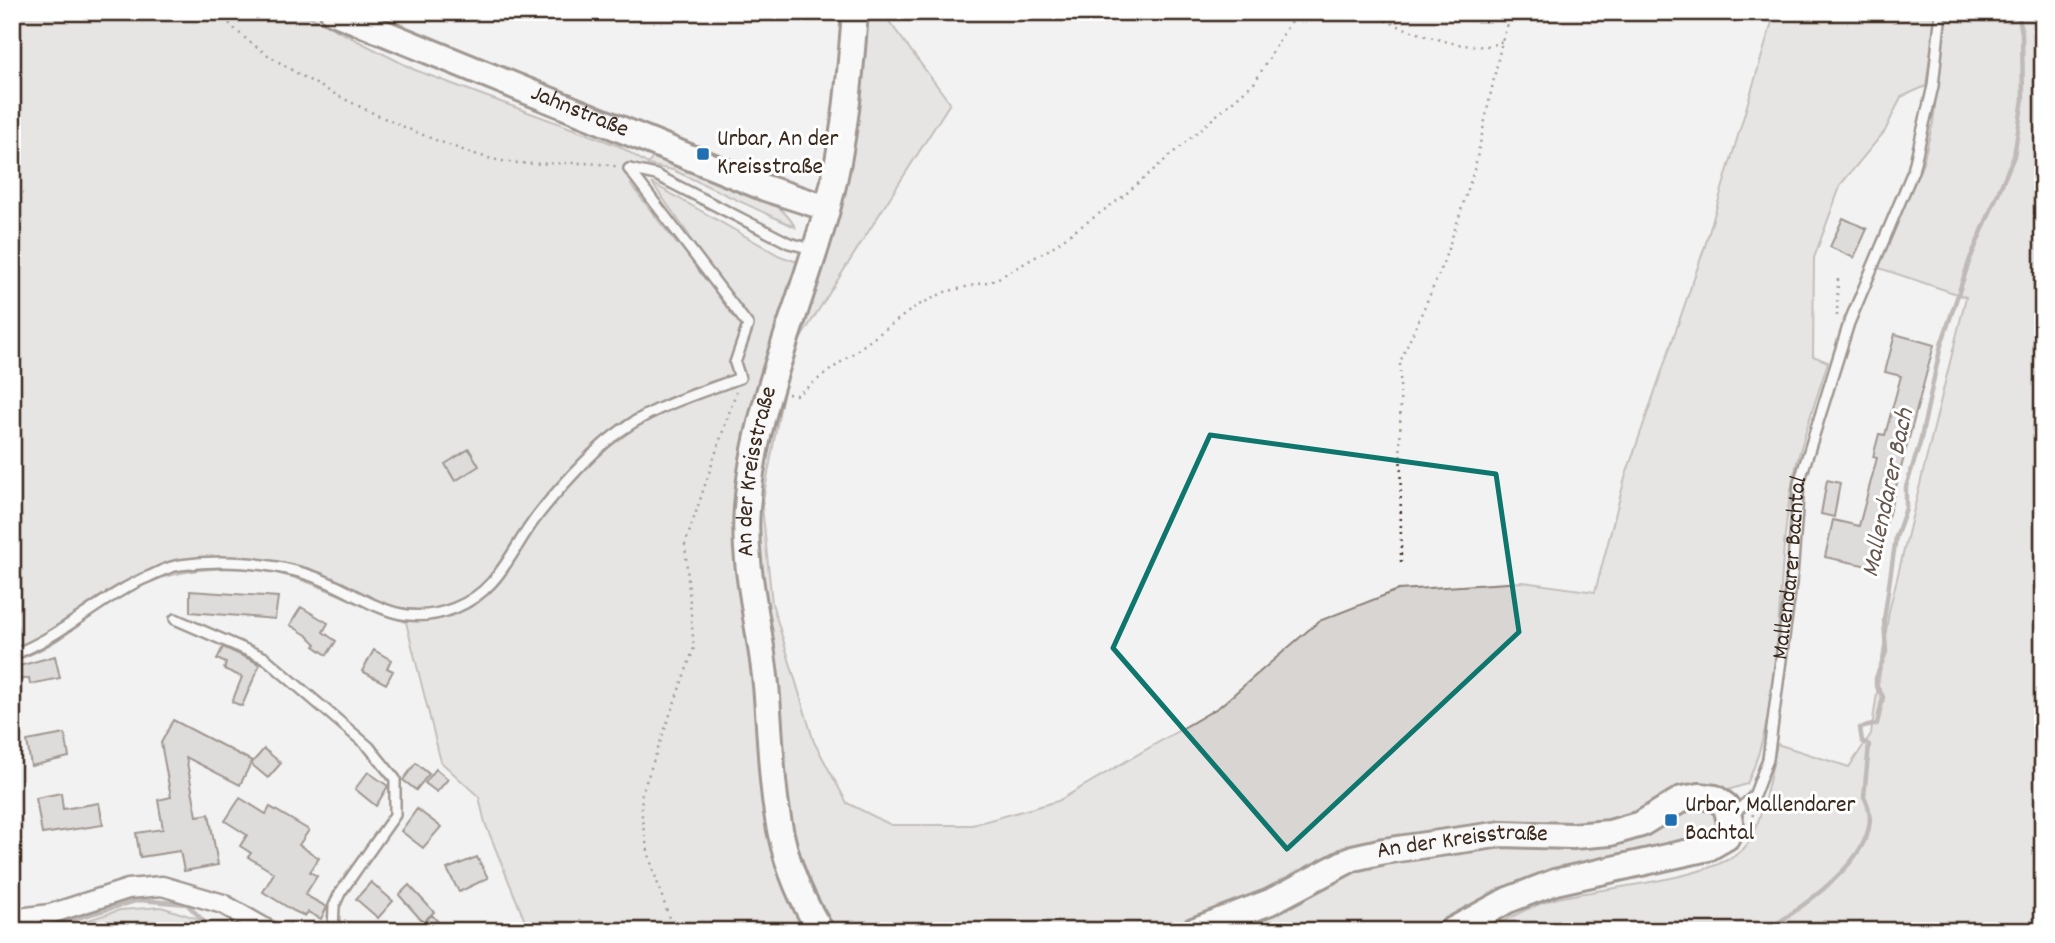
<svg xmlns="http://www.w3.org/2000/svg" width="2055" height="943" font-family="Dekko,sans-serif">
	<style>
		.green { fill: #d8d5d2; stroke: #8a8078; stroke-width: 2 }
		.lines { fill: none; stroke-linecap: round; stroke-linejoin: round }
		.stream { stroke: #827770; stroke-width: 4.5 }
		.building { fill: #c6c0bd; stroke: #3b2a1e; stroke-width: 2 }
		.lane-casing { stroke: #3b2a1e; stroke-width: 14 }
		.street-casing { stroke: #3b2a1e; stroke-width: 23 }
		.secondary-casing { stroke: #3b2a1e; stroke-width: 30 }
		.path { stroke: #3b2a1e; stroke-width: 2.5; stroke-dasharray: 2 5; stroke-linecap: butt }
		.lane { stroke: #fff; stroke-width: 9 }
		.street { stroke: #fff; stroke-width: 18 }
		.secondary { stroke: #fff; stroke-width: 24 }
		.marked { fill: none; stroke: #0f766e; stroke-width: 5; stroke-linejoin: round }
		.poi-dot { fill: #1f6fb2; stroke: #fff; stroke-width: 2.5 }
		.labels { text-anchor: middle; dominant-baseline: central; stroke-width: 6; stroke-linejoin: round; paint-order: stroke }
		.street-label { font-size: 24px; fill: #3b2a1e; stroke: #fff }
		.poi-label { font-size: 24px; fill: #3b2a1e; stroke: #fff; text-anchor: start }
		.water-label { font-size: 26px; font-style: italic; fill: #65574e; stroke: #fff }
	</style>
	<rect width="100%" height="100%" fill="#f3f2f2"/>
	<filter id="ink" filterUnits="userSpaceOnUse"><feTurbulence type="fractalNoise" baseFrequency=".0143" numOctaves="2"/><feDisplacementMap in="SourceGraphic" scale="14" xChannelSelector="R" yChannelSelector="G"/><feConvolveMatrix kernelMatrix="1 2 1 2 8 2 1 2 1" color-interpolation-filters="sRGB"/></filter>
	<g filter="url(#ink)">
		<!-- green -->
		<path class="green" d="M12,12H301L415,70L619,146L648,164L659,149C697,165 776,190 795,227L673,170L648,165L631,185L677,244L689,235L652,183L780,256L821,270L859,114L865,12H882L950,103L790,355L762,506L772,603L814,742L847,803L891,825H972L1058,801L1219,707L1319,621L1398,590L1523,582L1595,592L1625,478L1705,246L1775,12H1936L1926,86L1901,97L1885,131L1841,184L1814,258L1813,356L1828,362C1816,401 1801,440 1793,480C1773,576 1788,694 1747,784L1728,790L1713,830L1664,851L1499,897L1430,931H529L485,823L479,797L441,762L406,622C372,611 341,594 307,582C255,562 186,564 136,588C94,609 58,649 12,661Z
			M1946,12H2043V931H1485C1508,919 1532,905 1558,898C1603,887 1718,880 1746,846C1761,829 1772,767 1777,744L1849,767L1871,734L1889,611L1966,297L1876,267L1922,166L1933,123Z
			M161,907L199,919L207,931H54L120,910Z"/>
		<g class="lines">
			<!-- stream -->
			<path class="stream" d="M32,931L139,900L187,904L213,931
				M1767,931C1801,906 1894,849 1864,797L1869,745L1862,741L1860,728L1877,724L1883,697L1876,685V678L1886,652L1884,620L1896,537L1906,508V487L1920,443L1941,345L1970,259L2014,156L2023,99L2022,33L2018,12"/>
		</g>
		<!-- building -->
		<path class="building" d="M1843,218L1867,229L1854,258L1830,247Z
			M1895,334L1934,345L1886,524L1882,522L1873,567L1825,557L1833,520L1859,526L1877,458L1873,457L1879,434L1885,435L1901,376L1885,372Z
			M469,449L479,466L455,481L445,464Z
			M1827,480L1840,483L1834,517L1821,514Z
			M190,591L278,597L275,619L190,612Z
			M301,607L328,623L323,632L336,641L327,655L314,646L316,644L308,636L290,625Z
			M223,647L260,664L242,706L232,702L242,677L224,669L226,663L217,659Z
			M374,650L391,660L387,668L393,671L386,684L362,671Z
			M55,656L60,678L30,684L29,678L12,681V668Z
			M173,720L252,761L240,785L186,757L197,816L209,814L218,865L184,871L180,851L140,857L136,833L163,829L158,800L171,797L161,743Z
			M65,734L69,757L31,766L27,741Z
			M264,749L281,763L268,778L251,764Z
			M416,763L429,774L416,790L403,780Z
			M436,769L448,779L437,792L425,783Z
			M368,772L388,786L376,806L355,789Z
			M61,793L63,809L99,803L103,825L42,834L36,798Z
			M240,798L266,814L270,807L309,830L299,845L319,858L310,872L317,876L305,895L327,907L321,919L308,912L305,916L294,911L263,892L274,873L248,857L251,853L240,846L247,835L225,821Z
			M417,809L441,827L423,848L401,831Z
			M477,857L488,878L459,892L447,869Z
			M371,882L393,901L378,918L356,899Z
			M409,885L434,912L423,922L399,895Z
			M432,915L446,931H413Z"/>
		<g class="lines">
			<!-- lane casing -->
			<g class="lane-casing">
				<g id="lane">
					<path d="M629,169L656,175L789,243L812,249"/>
					<path d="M175,619L265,658L369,747L395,779V815L340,893L334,906L333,931"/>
					<path d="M12,655C62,637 101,596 150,576C159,572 170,566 180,565C220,559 267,562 306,574C361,590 392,633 455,608C500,590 510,551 538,515C555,493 589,455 611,438C648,408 696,394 740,378L735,363L748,325L629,169"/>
					<path id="s1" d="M1732,815L1754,796L1768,759L1792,576L1799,483L1849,323L1913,171L1933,86L1941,12"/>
				</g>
			</g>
			<!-- street casing -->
			<g class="street-casing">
				<path id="street" d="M12,919L50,914L128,889L162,886L223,904L270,931"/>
			</g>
			<!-- secondary casing -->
			<g class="secondary-casing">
				<g id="secondary">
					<path id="s2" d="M333,12L765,188L827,208"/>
					<path id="s3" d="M821,931C771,853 774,786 767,697C763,634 742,571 747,508C754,406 802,304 828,206C845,142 850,78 855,12"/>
					<path id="s4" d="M1193,931L1270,902L1353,858L1384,851L1502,834L1573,836L1610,833L1641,824L1682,799L1699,796L1715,798L1726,806L1731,826L1727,837L1708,848L1555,882L1508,900L1451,931"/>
				</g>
			</g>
			<!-- path -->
			<path class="path" d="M221,12C248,62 443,151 502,161C541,168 579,158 619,167
				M1366,12C1396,26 1475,59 1502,41
				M1837,316L1838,277
				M788,394L797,395L915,307L945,292L995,280L1048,250L1121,198L1255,82L1296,12
				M1401,562L1400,362L1440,272L1458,220L1475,167L1502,41L1512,12
				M1751,830L1753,813
				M673,931C660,886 638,839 642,793L694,648L685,545L736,392"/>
			<!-- lane -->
			<use href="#lane" class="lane"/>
			<!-- street -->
			<use href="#street" class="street"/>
			<!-- secondary -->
			<use href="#secondary" class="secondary"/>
		</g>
	</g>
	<!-- marked area -->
	<path d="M0 0H2055V943H0ZM1210,435L1496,474L1519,632L1287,849L1113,648Z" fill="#f3f2f2" fill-opacity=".55" fill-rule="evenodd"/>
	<path class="marked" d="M1210,435L1496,474L1519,632L1287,849L1113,648Z"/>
	<!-- markers -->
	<g class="poi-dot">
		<rect x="696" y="147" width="14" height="14" rx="3.5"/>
		<rect x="1664" y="813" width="14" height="14" rx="3.5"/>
	</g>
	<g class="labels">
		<!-- street labels -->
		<g class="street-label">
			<text stroke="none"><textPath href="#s2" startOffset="266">Jahnstraße</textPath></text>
			<text stroke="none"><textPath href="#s3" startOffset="471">An der Kreisstraße</textPath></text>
			<text stroke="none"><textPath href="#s1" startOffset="261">Mallendarer Bachtal</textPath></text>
			<text stroke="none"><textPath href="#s4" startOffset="287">An der Kreisstraße</textPath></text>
		</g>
		<!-- poi labels -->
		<g class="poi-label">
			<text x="717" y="140">Urbar, An der<tspan x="717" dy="28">Kreisstraße</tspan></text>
			<text x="1685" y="806">Urbar, Mallendarer<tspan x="1685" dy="28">Bachtal</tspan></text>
		</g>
		<!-- water labels -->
		<g class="water-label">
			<text transform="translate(1889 493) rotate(-78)">Mallendarer Bach</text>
		</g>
	</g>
	<!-- margin -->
	<rect width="2055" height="943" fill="none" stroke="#fff" stroke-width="42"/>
	<rect x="21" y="21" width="2013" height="901" fill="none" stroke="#3b2a1e" stroke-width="2.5" filter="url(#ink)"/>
</svg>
